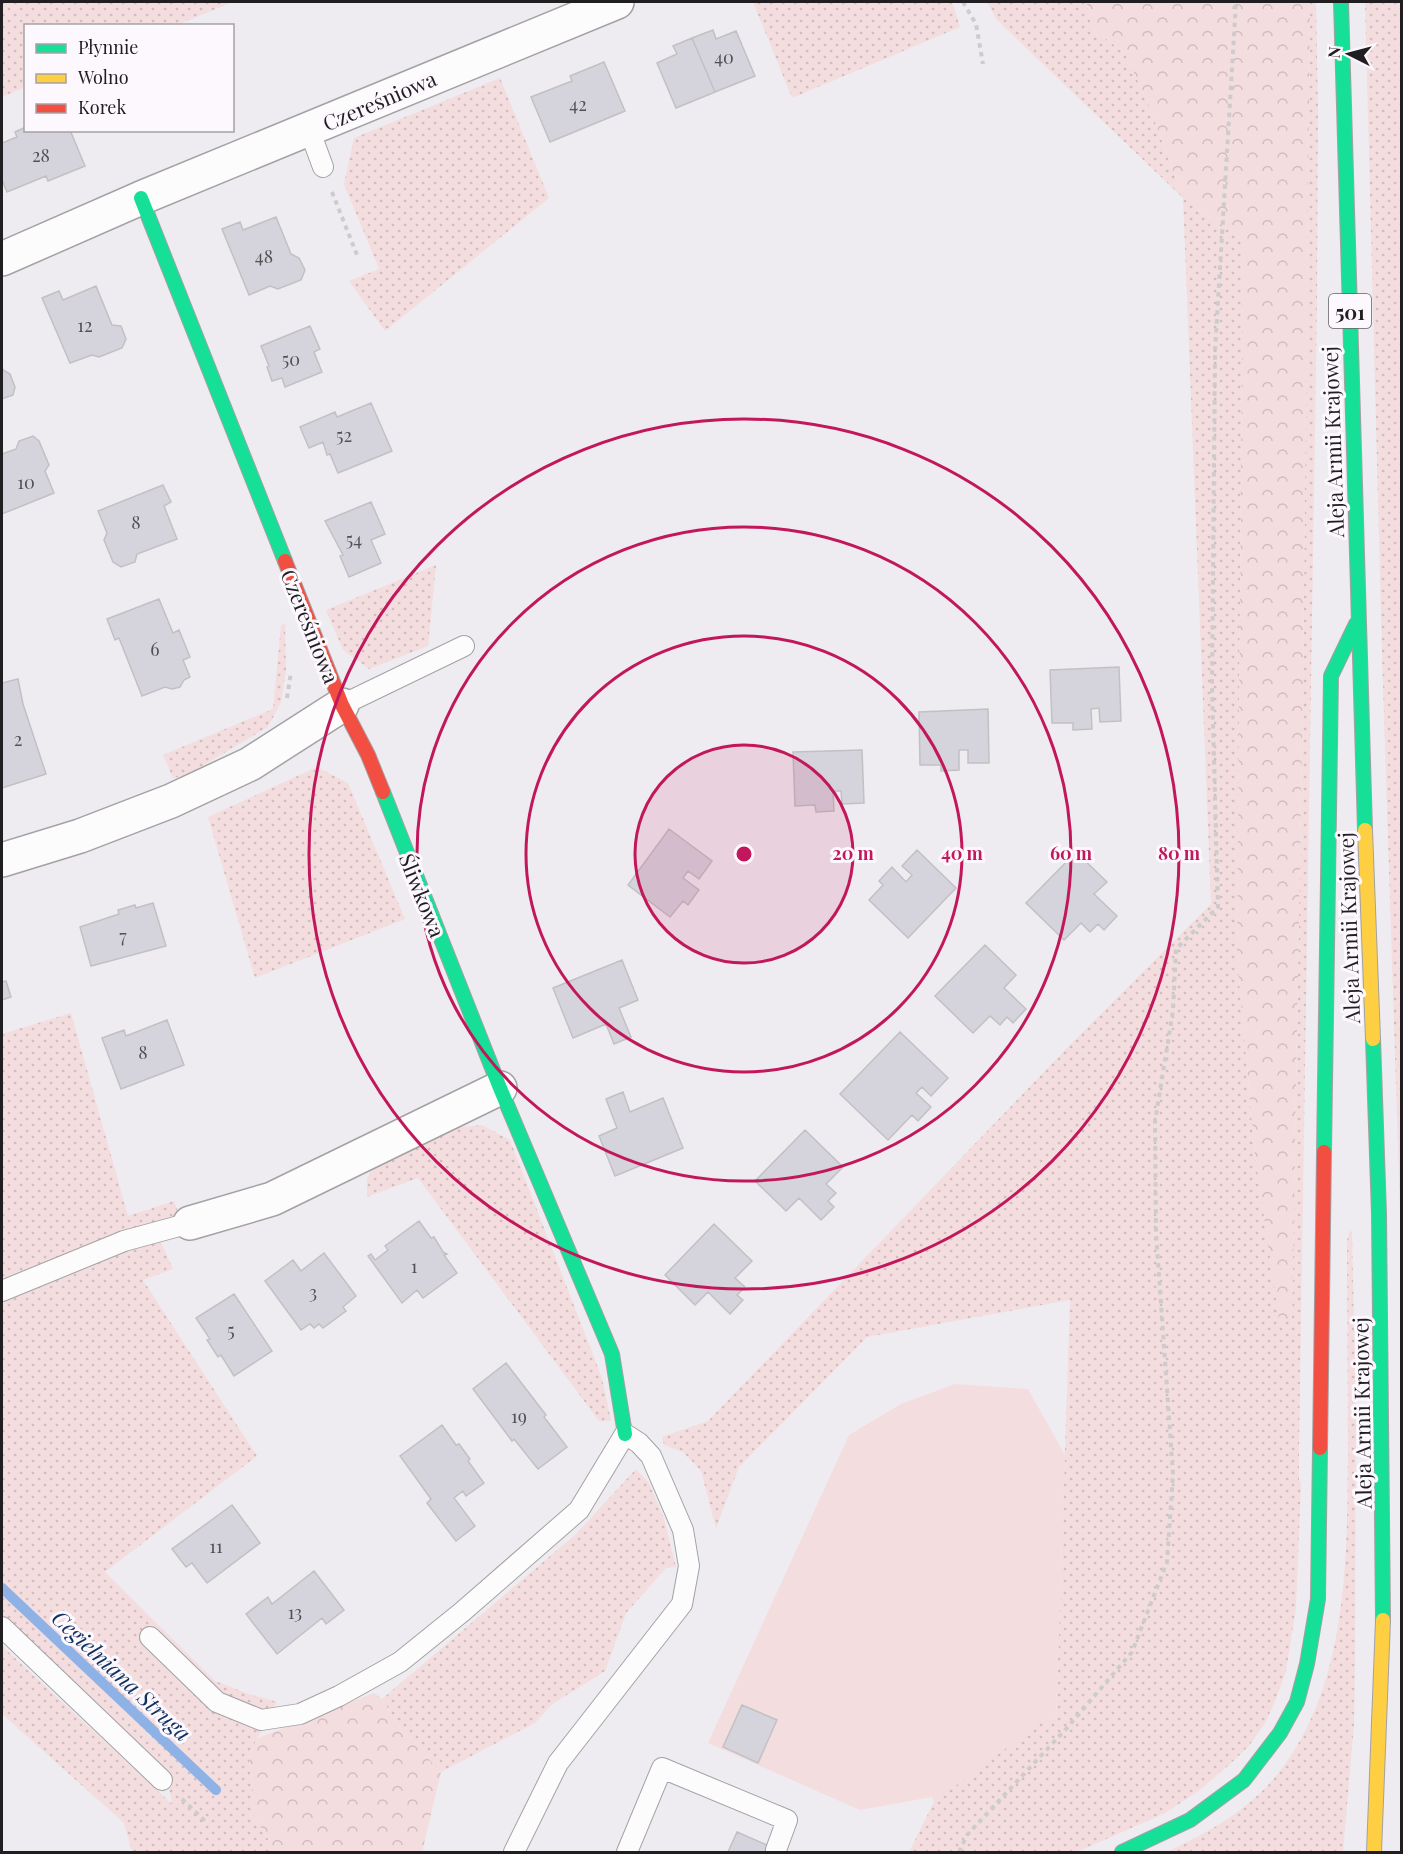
<svg xmlns="http://www.w3.org/2000/svg" width="1403" height="1854" font-family="'Playfair Display',serif">
	<style>
		.grass { fill: url(#grass-dots) }
		.forest { fill: url(#forest-crowns) }
		.green { fill: #f4ddde }
		.lines { fill: none; stroke-linecap: round; stroke-linejoin: round }
		.stream { stroke: #8fb2e6; stroke-width: 10 }
		.building { fill: #d5d4dc; stroke: #c1c1c3; stroke-width: 1.5 }
		.lane-casing { stroke: #a3a1a4; stroke-width: 22 }
		.street-casing { stroke: #a3a1a4; stroke-width: 36 }
		.fast-casing { stroke: #a3a1a4; stroke-width: 16 }
		.slow-casing { stroke: #a3a1a4; stroke-width: 16 }
		.jam-casing { stroke: #a3a1a4; stroke-width: 16 }
		.path { stroke: #cdcccd; stroke-width: 4; stroke-dasharray: 4.5 4.5; stroke-linecap: butt }
		.lane { stroke: #fcfcfd; stroke-width: 20 }
		.street { stroke: #fcfcfd; stroke-width: 33 }
		.fast { stroke: #16e098; stroke-width: 14 }
		.slow { stroke: #ffcf43; stroke-width: 14 }
		.jam { stroke: #f24e42; stroke-width: 14 }
		.ring { fill: none; stroke: #c2185b; stroke-width: 3 }
		.labels { text-anchor: middle; dominant-baseline: central; stroke-width: 6; stroke-linejoin: round; paint-order: stroke }
		.number-label { font-size: 18px; fill: #515053 }
		.shield { fill: #fdf8fe; stroke: #625f63; stroke-width: 1.5 }
		.shield-label { font-size: 20px; font-weight: bold; fill: #201e20 }
		.street-label { font-size: 21px; fill: #201e20; stroke: #fdf8fe }
		.water-label { font-size: 22px; font-style: italic; fill: #0f315f; stroke: #fdf8fe }
		.centre { fill: #c2185b; stroke: #fdf8fe; stroke-width: 3 }
		.ring-label { font-size: 18px; text-anchor: middle; font-weight: bold; fill: #c2185b; stroke: #fdf8fe; stroke-width: 6; stroke-linejoin: round; paint-order: stroke }
	</style>
	<defs>
		<pattern id="grass-dots" width="8" height="8" patternUnits="userSpaceOnUse" patternTransform="scale(1.5)"><rect width="8" height="8" fill="#f4ddde"/><path d="M2 2h.1M6 6h.1" fill="none" stroke="#d1bdbe" stroke-width="1.8" stroke-linecap="round"/></pattern>
		<pattern id="forest-crowns" width="20" height="18" patternUnits="userSpaceOnUse" patternTransform="scale(1.5)"><rect width="20" height="18" fill="#f4ddde"/><path d="M2 6a3 3 0 1 1 6 0M12 15a3 3 0 1 1 6 0" fill="none" stroke="#d1bdbe"/></pattern>
	</defs>
	<rect width="100%" height="100%" fill="#eeecf0"/>
	<!-- grass -->
	<path class="grass" d="M2,2H233L177,25L26,26L25,87L2,97Z
		M753,2H951L954,7L960,27L792,98Z
		M987,2H1087L1091,26L1126,55L1150,108L1183,198L1243,240L1237,957L1255,1155L1292,1318L1303,685L1310,2H1316L1318,109L1317,301L1299,1449V1480L1301,1483L1296,1608L1286,1671L1274,1704L1265,1723L1249,1746L1229,1765L1197,1792L1165,1813L1077,1852H909L934,1802L1040,1722L1056,1718L1070,1300L867,1337L739,1467L716,1528L701,1471L683,1452L664,1445L662,1437L708,1421L1069,1046L1211,904L1183,198L997,20Z
		M1365,2H1402L1401,1241L1382,655Z
		M500,78L549,198L385,331L349,281L379,269L344,184L354,138Z
		M436,565L428,646L369,669L343,650L326,610Z
		M285,623L286,670L281,702L268,727L187,775L173,778L163,755L273,709L281,626Z
		M317,767L348,783L405,919L255,978L208,817Z
		M71,1013L128,1216L174,1201L179,1215L121,1231L2,1281V1034Z
		M482,1125L510,1140L602,1378L611,1421H599L418,1178L367,1197V1178L377,1162L450,1128Z
		M1350,1230L1352,1233L1356,1414L1355,1659L1354,1724L1343,1852H1167C1209,1832 1251,1809 1280,1771C1349,1682 1347,1556 1348,1449C1348,1379 1347,1310 1347,1240Z
		M160,1240L173,1269L143,1280L257,1456L105,1572L215,1681L249,1694L277,1702L249,1754L254,1816L276,1852H132L124,1823L2,1714V1646L172,1804L165,1768L2,1616V1301L127,1248Z
		M636,1469L649,1483L664,1519L676,1567L666,1568L626,1613L605,1671L551,1705L535,1723L441,1772L402,1732L382,1699L576,1534Z"/>
	<!-- forest -->
	<path class="forest" d="M1087,2H1310L1303,685L1292,1319L1279,1320L1255,1155L1237,957L1243,240L1183,198L1150,108L1126,55L1091,26Z
		M374,1693L382,1699L402,1732L441,1772L423,1848L424,1852H276L254,1816L249,1754L258,1738Z"/>
	<!-- green -->
	<path class="green" d="M955,1384L1028,1389L1065,1455L1056,1718L1040,1723L934,1802L932,1797L860,1810L708,1743L849,1435L901,1404Z"/>
	<g class="lines">
		<!-- stream -->
		<path class="stream" d="M2,1588L216,1790"/>
	</g>
	<!-- building -->
	<path class="building" d="M713,30L716,39L736,31L755,76L715,92L692,38Z
		M692,38L715,92L676,108L657,63L677,54L673,46Z
		M604,62L625,111L550,142L531,97L572,81L570,76Z
		M26,127V130H70L85,166L48,181L46,176L7,192L2,180V143L17,137L15,132Z
		M276,217L291,254L299,258L305,270L301,280L278,289L270,286L249,295L222,229L240,222L243,230Z
		M96,286L112,325L121,326L126,339L122,348L99,357L92,355L70,363L42,298L59,291L63,300Z
		M310,326L320,349L314,352L322,372L285,387L282,378L272,381L267,367L269,366L261,346Z
		M2,366L3,370L10,374L15,387L13,395L2,399Z
		M371,403L392,451L338,473L330,454L327,455L323,442L309,448L300,427L335,412L337,417Z
		M33,436L39,441L49,465L45,471L54,493L2,514V454L16,449L19,441Z
		M163,485L171,502L164,506L177,539L137,554L135,562L121,567L113,562L104,540L107,533L98,511Z
		M371,502L385,534L371,540L381,563L349,577L340,556L343,555L325,521Z
		M159,599L173,633L179,630L190,657L183,660L190,677L184,680L180,687L172,689L165,687L142,696L119,638L115,640L107,619Z
		M1119,667L1121,721L1100,722L1099,708L1091,709L1092,729L1073,730V723H1052L1050,670Z
		M18,679L23,704L46,774L2,788V683Z
		M988,709L989,763H968V750H959V770L941,771V765H920L919,712Z
		M862,750L864,803L842,804L841,791H833L834,811L816,812L815,805L795,806L793,752Z
		M669,829L712,861L699,879L688,871L683,878L699,890L688,905L683,901L670,917L628,885Z
		M917,850L956,888L908,938L869,900L883,885L879,881L892,867L906,882L912,875L902,866Z
		M1076,852L1107,882L1094,894L1117,916L1104,930L1098,924L1090,932L1081,923L1064,940L1026,903Z
		M153,903L166,946L91,966L80,927L119,914L118,910L135,905L136,908Z
		M985,945L1016,975L1004,988L1026,1009L1013,1023L1007,1017L1000,1025L990,1016L973,1033L935,996Z
		M622,960L638,1000L619,1008L631,1037L614,1044L606,1024L573,1038L553,988Z
		M6,981L11,997L2,1000V982Z
		M167,1020L184,1065L121,1089L102,1038L124,1030L126,1036Z
		M900,1032L948,1078L931,1096L922,1087L916,1093L931,1107L918,1121L912,1115L888,1140L840,1094Z
		M623,1092L630,1112L663,1098L683,1148L615,1176L599,1136L617,1128L606,1099Z
		M805,1130L843,1167L826,1184L836,1193L828,1201L834,1207L821,1220L799,1198L786,1211L755,1181Z
		M419,1221L431,1238L434,1237L443,1252L447,1254L444,1255L457,1273L423,1298L417,1290L402,1303L368,1256L371,1254L375,1260L388,1250L385,1246Z
		M714,1224L752,1261L735,1278L745,1287L737,1295L743,1300L730,1314L708,1292L695,1305L665,1275Z
		M324,1253L356,1296L343,1307L346,1311L323,1328L319,1324L314,1328L310,1324L301,1330L265,1281L293,1260L301,1271Z
		M234,1294L272,1351L234,1376L221,1355L218,1357L207,1340L210,1339L196,1318Z
		M506,1363L546,1415L544,1417L567,1447L538,1469L514,1439L512,1441L473,1389Z
		M442,1425L456,1445L459,1444L470,1459L468,1461L484,1483L466,1496L463,1491L454,1498L475,1526L456,1541L427,1503L431,1499L400,1456Z
		M232,1505L260,1543L207,1583L192,1563L186,1567L172,1549Z
		M314,1571L344,1610L326,1624L322,1618L277,1654L246,1614L268,1597L272,1604Z
		M742,1705L777,1720L758,1763L723,1747Z
		M737,1832L783,1852H728Z"/>
	<g class="lines">
		<!-- lane casing -->
		<g class="lane-casing">
			<path id="lane" d="M309,129L323,167
				M342,705L464,646
				M2,1291L124,1241L190,1223
				M2,1627L162,1780
				M150,1637L217,1702L261,1720L300,1714L339,1696L400,1662L462,1612L579,1510L625,1434L639,1443L651,1456L683,1530L689,1566L682,1604L558,1763L514,1852
				M627,1852L662,1768L787,1820L776,1850"/>
		</g>
		<!-- street casing -->
		<g class="street-casing">
			<path id="street" d="M2,259L141,198L617,2
				M2,860L80,836L171,801L250,764L342,705
				M190,1223L272,1199L500,1088"/>
		</g>
		<!-- fast casing -->
		<g class="fast-casing">
			<path id="fast" d="M1341,2L1365,830
				M141,198L285,561
				M383,792L500,1088L612,1354L625,1434
				M1373,1039L1379,1214L1383,1620
				M1324,1152L1331,676L1356,624
				M1122,1852L1190,1820L1244,1780L1280,1733L1297,1702L1307,1664L1318,1599L1320,1448"/>
		</g>
		<!-- slow casing -->
		<g class="slow-casing">
			<path id="slow" d="M1365,830L1373,1039
				M1374,1852L1383,1620"/>
		</g>
		<!-- jam casing -->
		<g class="jam-casing">
			<path id="jam" d="M285,561L342,705L368,755L383,792
				M1320,1448L1324,1152"/>
		</g>
		<!-- path -->
		<path class="path" d="M963,2L976,24L983,64
			M332,192L357,255
			M287,698L291,672
			M182,1799L208,1824
			M959,1852L967,1835L1066,1729L1132,1652L1167,1562L1173,1474L1156,1233L1155,1121L1173,1011L1176,949L1218,907L1212,687L1215,351L1236,2"/>
		<!-- lane -->
		<use href="#lane" class="lane"/>
		<!-- street -->
		<use href="#street" class="street"/>
		<!-- fast -->
		<use href="#fast" class="fast"/>
		<!-- slow -->
		<use href="#slow" class="slow"/>
		<!-- jam -->
		<use href="#jam" class="jam"/>
	</g>
	<!-- distance rings -->
	<circle cx="744" cy="854" r="109" fill="#c2185b" fill-opacity=".12"/>
	<g class="ring">
		<circle cx="744" cy="854" r="109"/>
		<circle cx="744" cy="854" r="218"/>
		<circle cx="744" cy="854" r="327"/>
		<circle cx="744" cy="854" r="435"/>
	</g>
	<g class="labels">
		<!-- number labels -->
		<g class="number-label">
			<text x="724" y="57">40</text>
			<text x="578" y="104">42</text>
			<text x="41" y="155">28</text>
			<text x="264" y="256">48</text>
			<text x="85" y="325">12</text>
			<text x="291" y="359">50</text>
			<text x="344" y="435">52</text>
			<text x="26" y="482">10</text>
			<text x="136" y="522">8</text>
			<text x="354" y="539">54</text>
			<text x="155" y="649">6</text>
			<text x="18" y="739">2</text>
			<text x="123" y="936">7</text>
			<text x="143" y="1052">8</text>
			<text x="414" y="1266">1</text>
			<text x="313" y="1292">3</text>
			<text x="231" y="1330">5</text>
			<text x="519" y="1416">19</text>
			<text x="216" y="1546">11</text>
			<text x="295" y="1612">13</text>
		</g>
		<!-- shield labels -->
		<rect class="shield" x="1329" y="294" width="42" height="34" rx="4.5"/>
		<g class="shield-label">
			<text x="1350" y="311">501</text>
		</g>
		<!-- street labels -->
		<g class="street-label">
			<text transform="translate(379 100) rotate(-23)">Czereśniowa</text>
			<text transform="translate(1332 442) rotate(-92)">Aleja Armii Krajowej</text>
			<text transform="translate(311 626) rotate(68)">Czereśniowa</text>
			<text transform="translate(423 895) rotate(68)">Śliwkowa</text>
			<text transform="translate(1348 928) rotate(-92)">Aleja Armii Krajowej</text>
			<text transform="translate(1361 1413) rotate(-91)">Aleja Armii Krajowej</text>
		</g>
		<!-- water labels -->
		<g class="water-label">
			<text transform="translate(122 1675) rotate(43)">Cegielniana Struga</text>
		</g>
	</g>
	<circle cx="744" cy="854" r="9" class="centre"/>
	<g class="ring-label">
		<text x="853" y="860">20 m</text>
		<text x="962" y="860">40 m</text>
		<text x="1071" y="860">60 m</text>
		<text x="1179" y="860">80 m</text>
	</g>
	<!-- border -->
	<rect width="1403" height="1854" fill="none" stroke="#201e20" stroke-width="6"/>
	<!-- legend -->
	<rect x="24" y="24" width="210" height="108" fill="#fdf8fe" stroke="#a5a1a5" stroke-width="1.5"/>
	<rect x="36" y="44" width="30" height="9" fill="#16e098" stroke="#a5a1a5" stroke-width="1.5"/>
	<text x="78" y="54" font-size="18" fill="#201e20">Płynnie</text>
	<rect x="36" y="74" width="30" height="9" fill="#ffcf43" stroke="#a5a1a5" stroke-width="1.5"/>
	<text x="78" y="84" font-size="18" fill="#201e20">Wolno</text>
	<rect x="36" y="104" width="30" height="9" fill="#f24e42" stroke="#a5a1a5" stroke-width="1.5"/>
	<text x="78" y="114" font-size="18" fill="#201e20">Korek</text>
	<!-- north arrow -->
	<g transform="translate(1349 54) rotate(276)" stroke="#fdf8fe" stroke-width="4.5" paint-order="stroke">
	<path d="M0-4.5L10 22L0 15L-10 22Z" fill="#201e20"/>
	<text y="-9" font-size="16" font-weight="bold" text-anchor="middle" fill="#201e20">N</text>
	</g>
</svg>
